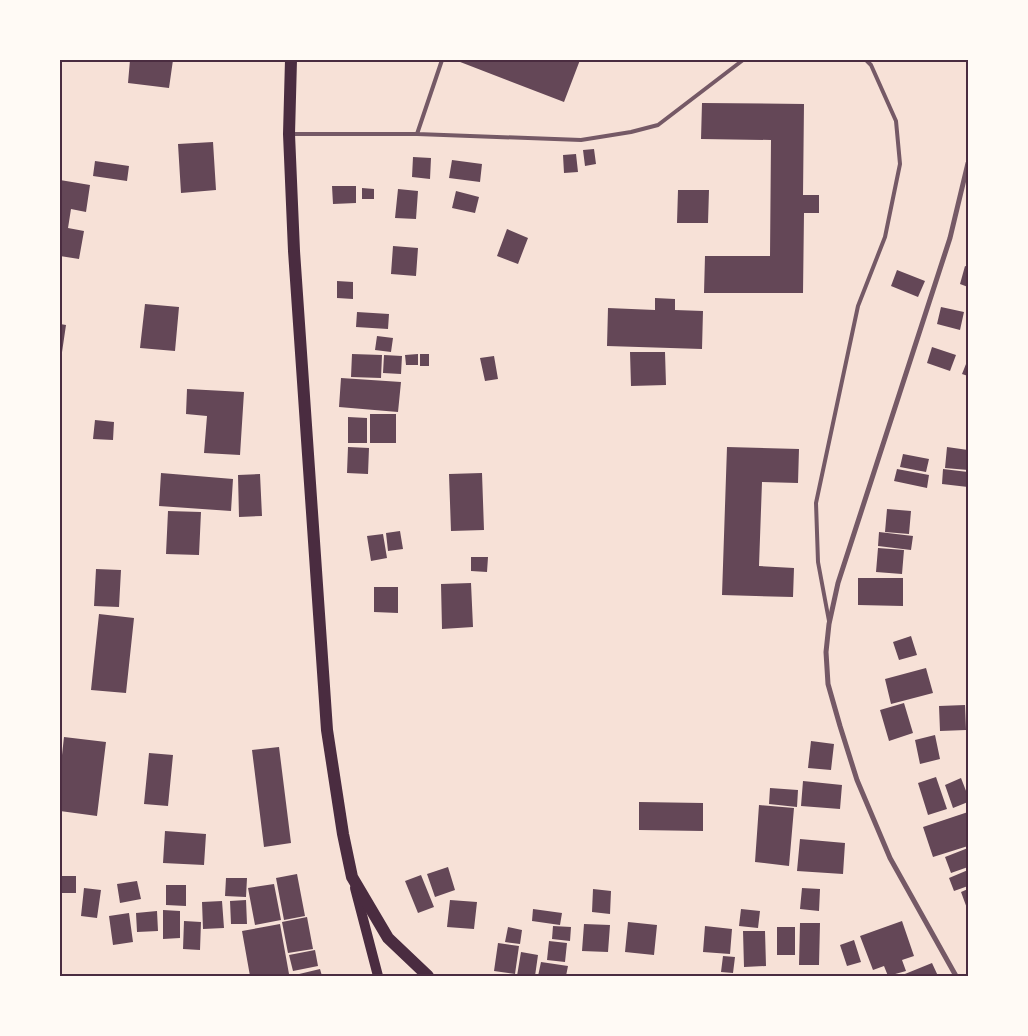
<svg xmlns="http://www.w3.org/2000/svg" width="1028" height="1036" font-family="'Nunito Sans',sans-serif">
	<style>
		.building { fill: #644757 }
		.lines { fill: none; stroke-linecap: round; stroke-linejoin: round }
		.service { stroke: #755966; stroke-width: 4 }
		.minor { stroke: #755966; stroke-width: 5 }
		.secondary { stroke: #4a2c40; stroke-width: 10 }
		.primary { stroke: #4a2c40; stroke-width: 12 }
		.neatline { fill: none; stroke: #4a2c40; stroke-width: 2 }
	</style>
	<rect width="100%" height="100%" fill="#f7e1d7"/>
	<!-- building -->
	<path class="building" d="M130,60H173L169,88L128,83Z
		M455,60H580L564,102Z
		M702,103L804,104L803,195H819V213H804L803,293H704L705,256H770L771,140L701,139Z
		M213,142L216,190L181,193L178,144Z
		M594,149L596,164L585,166L583,150Z
		M576,154L578,172L564,173L563,155Z
		M413,157L431,158L430,179L412,177Z
		M452,160L482,164L480,182L449,178Z
		M95,161L129,166L127,181L93,176Z
		M60,180L90,185L86,212L71,209L68,228L84,231L79,259L60,256Z
		M332,186H356V203L333,204Z
		M362,188L374,189V199H362Z
		M398,189L418,191L416,219L395,218Z
		M678,190H709L708,223H677Z
		M456,191L479,197L475,213L452,208Z
		M507,229L528,238L518,264L497,256Z
		M393,246L418,248L416,276L391,274Z
		M965,266L968,267V287L960,284Z
		M897,270L925,281L918,297L891,286Z
		M337,281L353,282V299L337,298Z
		M655,298L675,299V310L703,311L702,349L607,346L608,308L655,310Z
		M145,304L179,307L175,351L140,348Z
		M941,307L964,312L960,330L937,324Z
		M357,312L389,314L388,329L356,327Z
		M60,324L66,325L61,359H60Z
		M377,336L393,338L391,352L375,350Z
		M932,347L956,355L950,371L927,363Z
		M630,352H665L666,385L631,386Z
		M352,354L382,355L381,378L351,377Z
		M418,354V365H406L405,355Z
		M420,354H429V366H420Z
		M384,355L402,356L401,374L383,373Z
		M494,356L498,379L485,381L480,358Z
		M968,359V376L962,374Z
		M341,378L401,382L398,412L339,407Z
		M187,389L244,392L240,455L204,453L207,416L186,414Z
		M370,414H396V443H370Z
		M348,417L367,418V443H348Z
		M95,420L114,422L113,440L93,439Z
		M348,447L369,448L368,474L347,473Z
		M727,447L799,449L798,483L762,482L759,566L794,568L793,597L722,595Z
		M947,447L968,450V470L945,468Z
		M903,454L929,459L926,472L900,467Z
		M897,469L929,475L927,488L894,481Z
		M943,469L968,472V487L942,484Z
		M161,473L233,479L231,511L159,506Z
		M482,473L484,530L451,531L449,474Z
		M260,474L262,516L239,517L238,475Z
		M887,509L911,511L909,534L885,532Z
		M168,511L201,512L199,555L166,554Z
		M400,531L403,549L388,551L386,533Z
		M879,532L913,536L911,550L878,546Z
		M383,534L387,558L371,561L367,536Z
		M878,548L904,550L902,574L876,572Z
		M471,557H488L487,572L471,571Z
		M96,569L121,570L119,607L94,606Z
		M858,578H903V606L858,605Z
		M471,583L473,627L442,629L441,584Z
		M374,587H398V613L374,612Z
		M99,614L134,618L126,693L91,690Z
		M911,636L917,655L899,660L893,642Z
		M926,668L933,693L891,704L885,679Z
		M904,703L913,733L889,741L880,710Z
		M965,705L966,730L940,731L939,706Z
		M935,735L940,759L920,764L915,740Z
		M64,737L106,742L97,816L60,811V773Z
		M811,741L834,744L831,770L808,768Z
		M279,747L291,843L264,847L252,750Z
		M149,753L173,755L168,806L144,804Z
		M936,777L947,809L928,815L918,783Z
		M961,778L968,796V802L953,808L945,785Z
		M803,781L842,785L840,809L801,806Z
		M770,788L798,790L797,807L769,804Z
		M639,802L703,803V831L639,830Z
		M759,805L794,808L789,866L755,862Z
		M968,812V846L933,857L923,827Z
		M165,831L206,834L204,865L163,863Z
		M800,839L845,843L843,874L797,871Z
		M968,848V867L951,873L945,857Z
		M448,867L455,890L435,897L427,874Z
		M968,870V886L954,891L949,878Z
		M297,874L305,916L284,920L276,878Z
		M421,875L434,907L418,913L405,881Z
		M60,876H76V893H60Z
		M226,878H247L246,897L225,896Z
		M137,881L141,899L120,903L117,884Z
		M274,884L281,920L255,925L248,888Z
		M166,885H186V906L166,905Z
		M84,888L101,890L97,918L81,916Z
		M802,888L820,889L819,911L800,909Z
		M593,889L611,891L610,914L592,912Z
		M968,889V911L961,892Z
		M246,900L247,924H231L230,901Z
		M450,900L477,902L474,929L447,927Z
		M222,901L224,928L203,929L202,902Z
		M533,909L562,913L560,925L532,921Z
		M741,909L760,911L758,928L739,926Z
		M163,910L180,911V938L163,939Z
		M157,911L158,931L137,932L136,913Z
		M129,913L133,942L113,945L109,916Z
		M307,917L313,949L288,953L282,922Z
		M184,921L201,922L200,950L183,949Z
		M902,921L914,956L902,960L906,971L888,976L884,966L873,970L860,936Z
		M628,922L657,925L654,955L625,952Z
		M800,923H820L819,965H799Z
		M280,924L289,974L277,976H250L242,931Z
		M584,924L610,925L608,952L582,951Z
		M553,926L571,927L570,941L552,939Z
		M705,926L732,929L730,954L703,952Z
		M508,927L522,930L520,944L505,942Z
		M777,927H795V955H777Z
		M743,931H765L766,966L744,967Z
		M854,940L861,962L847,966L840,945Z
		M549,941L567,943L565,962L547,960Z
		M498,943L519,946L515,974L494,971Z
		M315,950L318,966L293,971L289,955Z
		M521,952L538,955L535,976H517Z
		M723,956L735,957L733,973L721,972Z
		M541,962L568,966L566,976H538Z
		M932,963L938,976H900Z
		M320,969L322,976H295V975Z"/>
	<g class="lines">
		<!-- service -->
		<path class="service" d="M291,134H417L442,60
			M417,134L581,140L631,132L658,125L743,60
			M829,621L818,562L816,503L858,306L885,237L900,164L896,121L871,65L866,60"/>
		<!-- minor -->
		<path class="minor" d="M956,976L890,858L857,780L840,726L828,684L826,652L829,624L838,583L950,238L968,163"/>
		<!-- secondary -->
		<path class="secondary" d="M355,888L378,976"/>
		<!-- primary -->
		<path class="primary" d="M291,60L289,134L294,251L327,730L343,834L352,877L388,938L428,976"/>
	</g>
	<!-- border -->
	<rect width="1028" height="1036" fill="none" stroke="#fffaf5" stroke-width="122"/>
	<rect x="61" y="61" width="906" height="914" class="neatline"/>
</svg>
